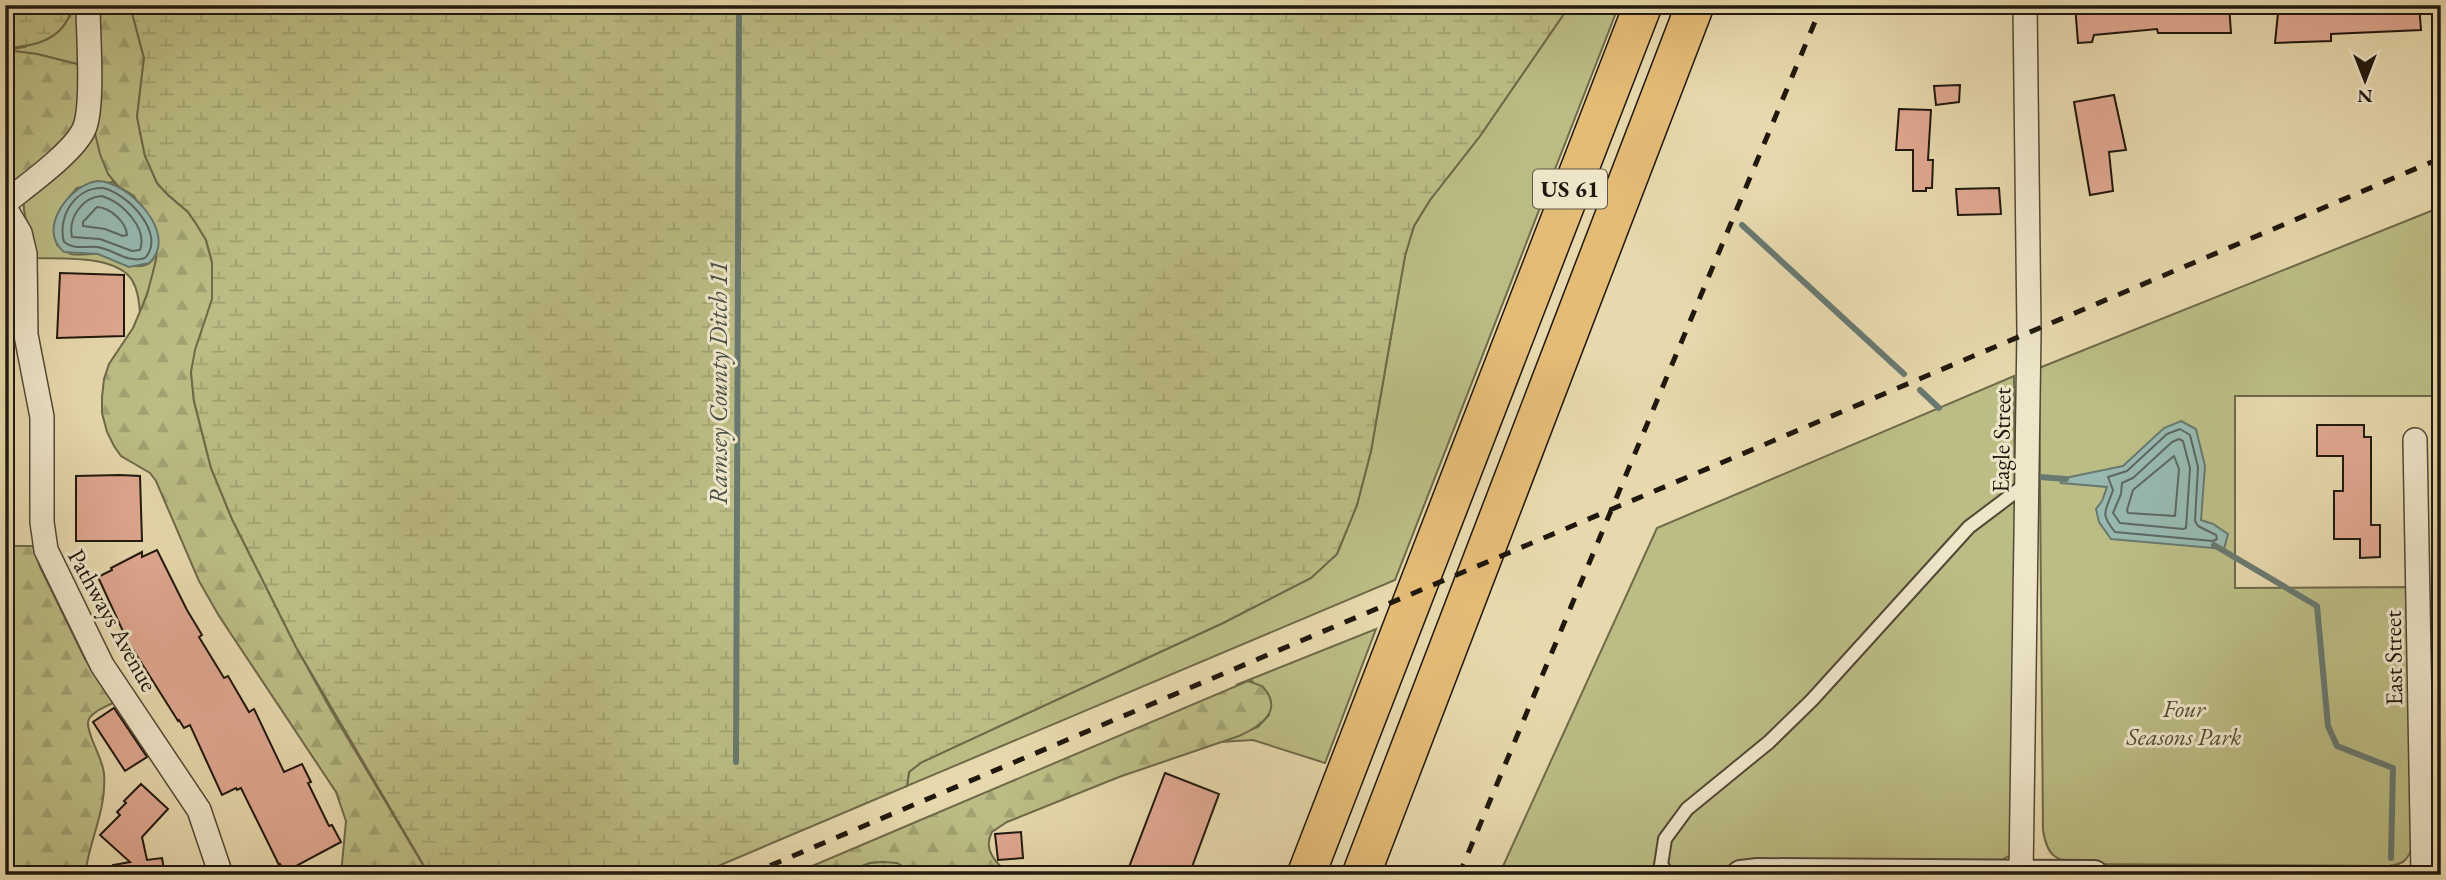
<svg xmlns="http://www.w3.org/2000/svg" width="2446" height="880" font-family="'EB Garamond',serif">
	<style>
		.green { fill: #bcbd85; stroke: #6e6a4a; stroke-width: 2 }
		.forest { fill: url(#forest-firs); stroke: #6e6a4a; stroke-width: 2 }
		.wetland { fill: url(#wetland-marsh); stroke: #6e6a4a; stroke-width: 2 }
		.water { fill: #98b9b1; stroke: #687970; stroke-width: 2 }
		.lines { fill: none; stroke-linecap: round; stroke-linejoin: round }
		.shore { stroke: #5c6860; stroke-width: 2 }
		.stream { stroke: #687970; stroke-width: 6 }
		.building { fill: #e0a891; stroke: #20180e; stroke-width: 2 }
		.service-casing { stroke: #524836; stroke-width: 16 }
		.minor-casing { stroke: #524836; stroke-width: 26 }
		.tertiary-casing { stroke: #524836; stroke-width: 32 }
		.primary-casing { stroke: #20180e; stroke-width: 40 }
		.service { stroke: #efe6ca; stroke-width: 12 }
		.minor { stroke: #efe6ca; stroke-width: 23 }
		.tertiary { stroke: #efe6ca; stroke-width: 28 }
		.primary { stroke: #e4bc76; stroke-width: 37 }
		.rail { stroke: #20180e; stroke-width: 5; stroke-dasharray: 12 12; stroke-linecap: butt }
		.labels { text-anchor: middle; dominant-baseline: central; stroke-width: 6; stroke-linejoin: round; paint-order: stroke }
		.shield { fill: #efe6ca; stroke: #5e5646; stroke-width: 2 }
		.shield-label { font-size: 23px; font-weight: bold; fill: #20180e }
		.street-label { font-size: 24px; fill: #20180e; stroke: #efe6ca }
		.park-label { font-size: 24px; font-style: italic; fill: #4f4a32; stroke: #efe6ca }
		.water-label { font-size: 26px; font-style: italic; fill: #4a5047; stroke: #efe6ca }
	</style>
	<defs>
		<pattern id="forest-firs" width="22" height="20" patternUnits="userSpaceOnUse" patternTransform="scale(1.75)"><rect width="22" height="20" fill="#bcbd85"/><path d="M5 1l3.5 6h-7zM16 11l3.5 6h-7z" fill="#a1a272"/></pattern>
		<pattern id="wetland-marsh" width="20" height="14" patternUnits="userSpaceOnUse" patternTransform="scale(1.75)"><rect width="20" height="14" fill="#bcbd85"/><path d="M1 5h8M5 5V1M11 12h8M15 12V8" fill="none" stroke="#a1a272"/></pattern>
	</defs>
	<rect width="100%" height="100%" fill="#e7d9ad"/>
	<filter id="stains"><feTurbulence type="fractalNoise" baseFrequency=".00286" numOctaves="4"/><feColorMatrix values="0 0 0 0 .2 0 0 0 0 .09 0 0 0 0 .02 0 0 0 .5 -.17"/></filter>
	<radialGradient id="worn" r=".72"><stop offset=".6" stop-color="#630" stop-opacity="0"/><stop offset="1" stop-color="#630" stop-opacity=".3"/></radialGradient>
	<!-- green -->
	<path class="green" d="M72,5H81V65L37,54L5,50L25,47L70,17Z
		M1570,5H1619L1395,580L907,786L909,772L922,762L1223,623L1311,578L1337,554L1357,505L1371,451L1405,255L1414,226L1430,200L1480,136Z
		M93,125L113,180L118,186L112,182L77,188C61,205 52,222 57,245C61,247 67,252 71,254C79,256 90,253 99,254C118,258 149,283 158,248L153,277L140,313C139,302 138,290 132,280C116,255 63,259 37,258C35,238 21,218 24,198Z
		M2441,207V396H2235V588L2413,587L2412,848C2407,861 2403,864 2389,866L2082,864C2056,861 2047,857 2043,830L2039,368Z
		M2014,376L2017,842L2012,854L2000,861L1758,862L1720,867L1703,875H1499L1657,528Z
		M1376,629L1325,763L1253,740L1220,742L1258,727L1269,715L1252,681L1236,685Z"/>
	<!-- forest -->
	<path class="forest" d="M95,5H130L144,58L137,117L145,156L157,183L167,194L188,212L197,225L206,240L212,262V299L191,372L194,401L211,468L232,519L296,647L331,710L429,875H341L346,821L336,792L219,616L199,581L156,481L150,473L121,456L114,446L107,432L102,413V397L104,379L109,364L133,328L147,295L156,260L158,239L134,196L118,186L108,174L100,154L93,125Z
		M5,50L37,54L81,65V113L66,142L11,185H5Z
		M5,546H33L40,567L85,659L113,703C105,707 89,713 88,722C87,736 103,758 104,774C107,809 89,841 85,875H5V731L11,702L5,659Z
		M1248,681L1262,686C1285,710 1261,726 1239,736L1119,777L1007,822L992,832C982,850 997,864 1010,875H917L908,869L883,862L870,863L839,875H791Z"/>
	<!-- wetland -->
	<path class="wetland" d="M5,5H72C67,39 35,47 5,48Z
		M130,5H1570L1480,136L1430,200L1414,226L1405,256L1371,451L1357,505L1337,554L1311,578L1223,623L922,762L909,772L907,786L697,875H429L427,871L296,647L232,519L211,468L194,401L191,372L195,350L212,299V262L206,240L197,225L188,212L167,194L157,183L145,156L137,117L144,58Z
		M883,862L897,863L917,875H839L870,863Z"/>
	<!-- water -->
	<path class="water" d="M97,181C129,181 180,235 149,263L129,267L98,254L64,252C36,229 70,185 97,181Z
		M2181,421L2196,429L2205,466L2201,520L2213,524L2228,534L2224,549L2111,539L2099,522L2096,509L2102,501L2107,487L2061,483L2060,479L2123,466L2164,428Z"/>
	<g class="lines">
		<!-- shore -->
		<path class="shore" d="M103,188C127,193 167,234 145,258C127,264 114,249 97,247C85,246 74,250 64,242C57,217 75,187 103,188Z
			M102,196C122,202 148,228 140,250L132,251L100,239L72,237C68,218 82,197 102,196Z
			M97,207C111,208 126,222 127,235L123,236L105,229L83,226V222Z
			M2180,429L2190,435L2198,467L2195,521L2198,526L2216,535L2217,539L2213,541L2115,532C2099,512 2106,512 2113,490L2108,477L2127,471L2167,434Z
			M2179,439L2183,441L2190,468L2186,528L2183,529L2120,523L2113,513L2121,494L2122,483L2133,478L2172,442Z
			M2174,456L2179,469L2175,516L2128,513L2127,510L2133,490Z"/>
		<!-- stream -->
		<path class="stream" d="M1742,225L1904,374
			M1920,390L1939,408
			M2040,477L2066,479
			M2214,545L2317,606L2328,726L2337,746L2393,768L2391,858
			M736,762L739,5"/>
	</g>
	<!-- building -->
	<path class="building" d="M2075,5H2229L2231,33H2158L2157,29L2094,35L2092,42L2078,43Z
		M2302,5H2419L2421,30L2331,34V41L2275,43L2278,13L2302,12Z
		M1960,85L1959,102L1936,105L1934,86Z
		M2114,95L2126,150L2109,152L2113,191L2090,195L2074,102Z
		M1899,109L1931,110L1928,160H1933L1932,188H1926V191H1913V150H1896Z
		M1999,188L2001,214L1958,215L1956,189Z
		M60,273L124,275V336L57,338Z
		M2317,425H2364V437H2371V525H2380V557L2360,558V539H2334V491H2343V456H2317Z
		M120,475L140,476L142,541H76V476Z
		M157,550L187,610L202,635L199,637L224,678L228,676L249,712L254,709L284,772L302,764L311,782L308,783L329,826L332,825L341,842L285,872L280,864L279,865L241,788L237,790L236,788L222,795L190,725L184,728L179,720L178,721L127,640L98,577L112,570L111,568L142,552V557Z
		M114,708L147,757L125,771L93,722Z
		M1165,773L1219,794L1189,875H1126Z
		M141,784L168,809L142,837L147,860L162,858L165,875H113V865L130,862L100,835L120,815L117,812L126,803L124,801Z
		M1021,832L1023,858L998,860L995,834Z"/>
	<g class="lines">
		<!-- service casing -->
		<g class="service-casing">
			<path id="service" d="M1669,875L1661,865L1665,839L1687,809L1769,742L1812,700L1969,527L2026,484"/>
		</g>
		<!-- minor casing -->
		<g class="minor-casing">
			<path id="minor" d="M5,203C26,186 74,152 84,129C94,107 88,33 88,5
				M5,208L20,233L25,254L26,335L42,417V522L46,550L102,665L199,810L220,872
				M2415,440L2423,875
				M2021,875L2029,331L2025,5"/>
		</g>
		<!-- tertiary casing -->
		<g class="tertiary-casing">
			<path id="tertiary" d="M1741,875L1758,873L2094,875"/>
		</g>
		<!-- primary casing -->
		<g class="primary-casing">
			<path id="primary" d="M1306,875L1643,5
				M1361,875L1695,5"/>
		</g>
		<!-- service -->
		<use href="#service" class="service"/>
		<!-- minor -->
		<use href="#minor" class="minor"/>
		<!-- tertiary -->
		<use href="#tertiary" class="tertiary"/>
		<!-- primary -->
		<use href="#primary" class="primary"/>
		<!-- rail -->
		<path class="rail" d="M748,875L2441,158
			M1459,875L1822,5"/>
	</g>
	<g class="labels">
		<!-- shield labels -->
		<rect class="shield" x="1533" y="169.5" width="74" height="39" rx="5"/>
		<g class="shield-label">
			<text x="1570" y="189">US 61</text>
		</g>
		<!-- street labels -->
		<g class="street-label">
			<text transform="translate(2001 440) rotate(-89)">Eagle Street</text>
			<text transform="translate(113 620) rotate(61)">Pathways Avenue</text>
			<text transform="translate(2393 658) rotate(-91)">East Street</text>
		</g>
		<!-- park labels -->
		<g class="park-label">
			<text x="2184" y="708">Four<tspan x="2184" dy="28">Seasons Park</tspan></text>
		</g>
		<!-- water labels -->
		<g class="water-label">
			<text transform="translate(718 383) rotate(-90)">Ramsey County Ditch 11</text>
		</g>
	</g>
	<!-- margin -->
	<rect width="2446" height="880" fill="none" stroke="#e7d9ad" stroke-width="28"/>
	<rect x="7" y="7" width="2432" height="866" fill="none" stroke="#20180e" stroke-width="3.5"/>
	<rect x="14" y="14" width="2418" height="852" fill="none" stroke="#20180e" stroke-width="2"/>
	<!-- north arrow -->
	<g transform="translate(2365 80) rotate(180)" stroke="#efe6ca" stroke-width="5" paint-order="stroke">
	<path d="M0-5L12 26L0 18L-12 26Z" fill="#20180e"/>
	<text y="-10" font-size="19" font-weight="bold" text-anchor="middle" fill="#20180e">N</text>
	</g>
	<rect width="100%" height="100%" filter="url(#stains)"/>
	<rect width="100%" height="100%" fill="url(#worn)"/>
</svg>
